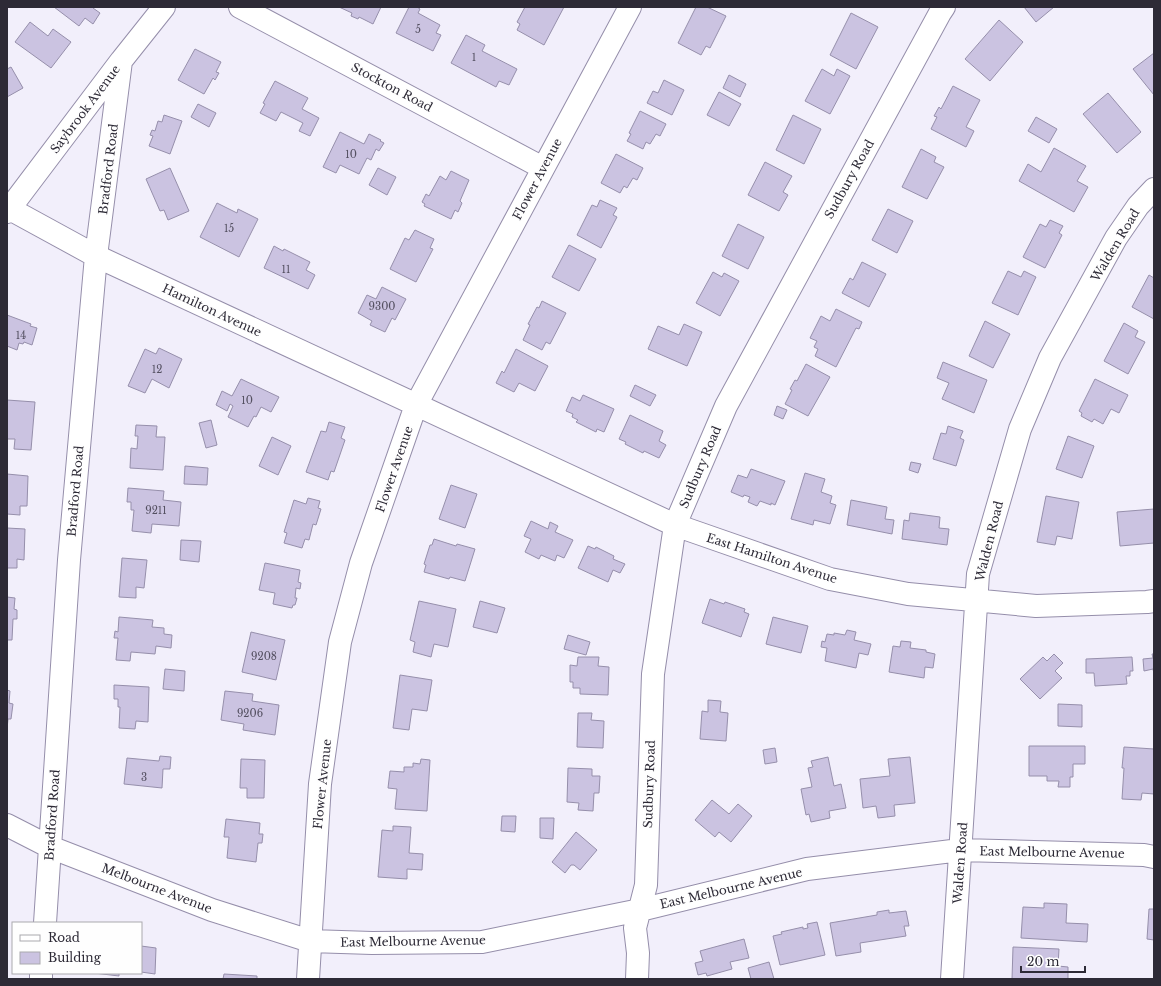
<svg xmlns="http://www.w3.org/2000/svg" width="1161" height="986" font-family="'Libre Baskerville',serif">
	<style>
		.building { fill: #cbc3e1; stroke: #968fab }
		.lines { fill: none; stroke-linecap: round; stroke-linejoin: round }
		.minor-casing { stroke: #958eaa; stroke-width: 24 }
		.minor { stroke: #fff; stroke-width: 22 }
		.labels { text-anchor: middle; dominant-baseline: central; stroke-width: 3.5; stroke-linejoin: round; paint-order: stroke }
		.number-label { font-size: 10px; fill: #545061 }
		.street-label { font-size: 12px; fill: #2d2a36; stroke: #fefefe }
	</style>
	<rect width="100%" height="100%" fill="#f2effb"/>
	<!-- building -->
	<path class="building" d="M54,7H93V8L100,13L93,24L85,18L79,26Z
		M339,7H381L373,24L359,17L358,19L351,16L352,13Z
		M409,7H417L420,9L418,13L440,25L436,33L441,35L433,51L396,33Z
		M525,7H564L544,45L517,30L520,24L517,22Z
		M696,7H707L726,16L710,48L706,46L701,55L678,43Z
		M1024,7H1054L1036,22Z
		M851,13L878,27L856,69L830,55Z
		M999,20L1023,42L990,81L965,59Z
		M30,22L48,36L53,29L71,42L51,68L15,42Z
		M466,35L485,45L482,51L517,69L509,85L499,81L496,87L451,63Z
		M195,49L221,62L216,72L219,73L215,80L213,78L204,94L178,80Z
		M1154,53V95L1133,69Z
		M11,67L23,88L7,97V69Z
		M822,69L834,76L837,69L850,76L830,114L805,101Z
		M729,75L746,84L740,97L723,88Z
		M664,80L684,90L672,115L647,103L653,91L658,93Z
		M275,81L308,98L302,109L319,118L310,136L299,131L303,123L281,112L276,121L260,113L265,104L263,103Z
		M953,86L980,100L966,127L974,131L966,147L931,129L937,117L934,116L939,107L941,109Z
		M719,92L741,104L729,126L707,115Z
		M1108,93L1141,132L1117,153L1083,114Z
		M198,104L216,113L209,127L191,117Z
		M640,111L666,124L660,136L656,134L650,144L646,142L643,149L627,141L631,134L629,133Z
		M164,115L182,121L170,154L149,146L153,136L150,135L152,130L155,131L158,121L162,122Z
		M793,115L821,129L804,164L776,150Z
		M1036,117L1057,129L1049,143L1028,131Z
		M340,132L364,144L369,134L381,140L380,141L384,143L379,151L376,149L371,160L367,158L359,174L340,165L336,173L323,167Z
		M1054,148L1086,166L1077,181L1088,187L1074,212L1019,181L1028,164L1041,172Z
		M921,149L936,157L934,162L944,167L927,199L902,187Z
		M616,154L643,168L637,180L633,178L627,188L624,186L620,193L601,183Z
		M765,162L792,176L783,192L788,195L779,211L748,195Z
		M170,168L189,211L168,220L164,210L160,211L146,179Z
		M378,168L396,177L387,195L369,185Z
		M451,171L469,180L460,201L462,203L458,212L455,210L451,219L424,206L425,204L422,202L426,194L429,196L440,176L446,180Z
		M600,200L617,208L613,215L617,217L601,248L577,235L592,205L597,207Z
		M217,203L237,213L238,209L258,219L239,257L200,237Z
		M888,209L913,221L897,253L872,240Z
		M1050,220L1063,226L1059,233L1062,235L1045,268L1023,257L1040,224L1046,227Z
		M738,224L764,237L748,269L722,256Z
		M415,230L434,239L430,248L433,249L416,282L390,269L405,238L409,240Z
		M569,245L596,259L579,291L552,277Z
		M274,246L283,251L284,249L310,262L306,270L315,275L308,289L264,268Z
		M862,262L886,274L869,307L842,293L850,278L853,280Z
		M1008,271L1021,277L1024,271L1036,277L1018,315L992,303Z
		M713,272L722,277L724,273L739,281L720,316L696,303Z
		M1149,275L1154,278V319L1132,307Z
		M382,287L406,299L395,320L392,318L385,332L370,325L372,321L358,313L367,295L376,299Z
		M542,301L566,313L550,344L546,342L542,350L523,340L530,325L528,324L537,307L539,308Z
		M836,309L862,322L859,329L856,328L836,367L815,356L818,349L814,347L817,341L810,338L821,316L830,321Z
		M7,315L31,324L30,326L37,328L32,345L24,342L23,344L19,343L17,350L7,346Z
		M985,321L1010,334L993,368L969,356Z
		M1124,323L1138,331L1135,337L1145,342L1128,374L1104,361Z
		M684,324L702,332L687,366L648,349L658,326L679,335Z
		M159,348L182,359L169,388L152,379L145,393L128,386L145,349L156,354Z
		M516,349L548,366L535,391L519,383L514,392L496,383L502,371L504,373Z
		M943,362L987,380L974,413L942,399L949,383L937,378Z
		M806,364L830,377L808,416L785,404L792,390L790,389L795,380L797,381Z
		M241,379L279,397L271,412L261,407L256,417L254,416L248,427L228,417L233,406L230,404L227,411L216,405L222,391L232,396Z
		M1095,379L1128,395L1119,413L1111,409L1103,424L1094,419L1092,422L1081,416L1082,413L1079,411Z
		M635,385L656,395L650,406L630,396Z
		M583,395L614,409L604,432L597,429L596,432L576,422L578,420L572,417L573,414L566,411L572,397L580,401Z
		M7,400L35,402L31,450L14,449L15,439H7Z
		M777,406L787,410L783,419L774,415Z
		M630,415L663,431L659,441L666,445L659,458L644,451L643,453L625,444L626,442L619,439Z
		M211,420L217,445L206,448L199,423Z
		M329,422L345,427L341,438L345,440L334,472L331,471L328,480L306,472L321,431L326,432Z
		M136,425L157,426L156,437H165L163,470L130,468L131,448L137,449L138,436H135Z
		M948,426L963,431L960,438L964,440L956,466L933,459L941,433L946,434Z
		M1068,436L1094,446L1082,478L1056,469Z
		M272,437L291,446L278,475L259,466Z
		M911,462L921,464L918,473L909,470Z
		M185,466L208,468L207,485L184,484Z
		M751,469L785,481L775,505L771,503V505L760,501L757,506L748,502L750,497L744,495L743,497L731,492L738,475L747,478Z
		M805,473L825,479L821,492L832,496L830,503L836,505L830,524L814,520L813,525L791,519Z
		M7,474L28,476L27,506H20V515L7,514Z
		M451,485L477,494L465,528L439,519Z
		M128,488L164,491L163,500L181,502L179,526L152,524L151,533L132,531L134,510H131V502H127Z
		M1046,496L1079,502L1072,539L1057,536L1055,545L1037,542Z
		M308,498L320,501L318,508L321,509L316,525L313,524L309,540L305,539L302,548L284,543L287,533L284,532L294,500L306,504Z
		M851,500L887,507L885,519L894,520L892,534L847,525Z
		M1154,509V543L1120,546L1117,512Z
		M910,513L940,517L939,528L949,529L947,545L902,539L904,520L909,521Z
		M531,521L548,529L550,522L558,526L555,532L573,540L564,558L557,555L555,561L541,555L539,559L525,552L531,539L524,536Z
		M7,528L25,529L24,560L17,559V568H7Z
		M434,539L456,546L457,544L475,549L465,581L450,577L449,579L424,572L426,565L424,564L430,545H432Z
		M181,540L201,541L199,562L180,560Z
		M588,546L595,549L596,547L614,556L613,559L625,564L620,573L613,570L608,582L578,568Z
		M122,558L147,560L144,588L136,587V598L119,597Z
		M265,563L300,570L298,582L301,583L300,589L296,588L295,598H297L295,605H293L292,608L273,604L275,593L259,590Z
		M7,597L15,598L14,609L17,610V619H13L12,640H7Z
		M710,599L724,604L725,602L745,609L744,612L749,614L741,637L702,623Z
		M419,601L456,609L448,647L434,644L431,657L413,652L415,642L410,640Z
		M480,601L505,608L497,633L473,627Z
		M119,617L153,620L152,627L164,628V634L172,635L171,648L156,646L155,654L131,652L130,661L116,660L118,638H114L115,631L118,632Z
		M773,617L808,626L801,653L766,644Z
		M847,630L856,632L854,640L871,644L868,655L859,653L856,668L825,661L827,648L821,647L822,641L825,642L827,634L834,635V633L845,635Z
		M251,632L285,640L276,680L242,672Z
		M568,635L590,642L586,655L564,649Z
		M901,641L911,642L910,648L926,650V652L935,654L933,668L925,667L924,678L889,672L893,646L900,647Z
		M1054,654L1063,663L1055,671L1062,678L1040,699L1020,679L1043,657L1047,661Z
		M1152,654H1154V674L1153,669L1144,671L1143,659L1153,658Z
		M578,657H599L598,666L609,667L608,695L580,694V688H573V682H570V665L577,666Z
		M1132,657L1133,671H1130V676H1126L1127,684L1095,686L1094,673H1086V659Z
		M165,669L185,671L184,691L163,689Z
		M400,675L432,680L427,711L412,709L409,730L393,728Z
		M114,685L149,687L148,722L136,721L135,729L119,728L120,707H118V699H114Z
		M7,690L10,691L9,703L13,704L11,719H8L7,729Z
		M225,691L253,694L252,701L279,705L275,735L243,730L244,724L221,720Z
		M708,700L721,701L720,712L728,713L726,741L700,739L702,711L708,712Z
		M1058,704L1082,705V727L1058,726Z
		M578,713H592L591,720L604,721L603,748L577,747Z
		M1029,746H1085V764H1073V777H1070V787H1058L1059,781H1047V776H1029Z
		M1124,747L1154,749V794L1142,793L1141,800L1122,799L1124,768H1122Z
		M775,748L777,762L765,764L763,750Z
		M160,756L171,757L170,769H163L162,788L124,784L127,758L159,761Z
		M828,757L834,786L841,784L846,808L829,811L830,818L811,822L809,814L806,815L801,789L812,787L808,768L813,767L811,761Z
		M910,757L915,803L894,805L895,816L878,818L876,806L863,808L860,779L890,776L888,759Z
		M241,759L265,760L264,798H247V788H240Z
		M421,759L430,760L427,811L395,809L397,789L388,788L390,771L404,772V767H413V763L420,764Z
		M568,768L592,769V776H600L599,793H594L593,811L578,810L579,803L567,802Z
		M712,800L729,814L738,804L752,816L731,842L719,832L715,837L695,820Z
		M502,816H516L515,832L501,831Z
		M540,818H554L553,839L540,838Z
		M226,819L260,823L259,834H263L262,843H258L256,862L227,858L229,837H224Z
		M393,826L411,827L409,853L423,854L422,870L407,869V879L378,877L382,830L393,831Z
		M576,832L597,850L580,870L574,865H571L565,873L552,862Z
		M1044,903L1067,904L1066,923L1088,924L1087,942L1021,938L1023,907L1044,908Z
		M1149,909H1154V940L1147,939Z
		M889,910V913L906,911L909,926H904L906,936L860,943L861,952L836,956L830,923L877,915V912Z
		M817,922L825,955L780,965L773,936L782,934L781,932L803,927V929L808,928L807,924Z
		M744,939L749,958L730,962L732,969L707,976L706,973L698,975L695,963L703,961L700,951Z
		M141,946L156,948L155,974L141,972Z
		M1013,947L1059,949L1058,966L1068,967V979H1012Z
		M769,962L774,979H751L748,968Z
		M94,973H119V976Z
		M224,974L257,976V979H223Z"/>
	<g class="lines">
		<!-- minor casing -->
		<g class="minor-casing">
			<path id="minor" d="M240,7L543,168
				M10,209L96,256L675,525L830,579L908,594L1036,606L1147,602L1154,601
				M7,212L121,61L164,7
				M7,825L50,847L212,910L310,941L372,943L482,942L640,910L807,869L960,850L1144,855L1154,857
				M45,923L69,560L96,256L121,61
				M41,979V973
				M308,979L320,784L340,642L361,563L416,405L630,7
				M637,979L638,953L635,928L646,885L653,674L675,525L726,406L940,13L944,7
				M952,979L978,574L1020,429L1050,358L1116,238L1138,206L1154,189"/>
		</g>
		<!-- minor -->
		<use href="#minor" class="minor"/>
	</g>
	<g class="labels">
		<!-- number labels -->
		<g class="number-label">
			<text x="418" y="29">5</text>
			<text x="474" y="57">1</text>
			<text x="351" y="154">10</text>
			<text x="229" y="228">15</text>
			<text x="286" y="269">11</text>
			<text x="382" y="306">9300</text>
			<text x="21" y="335">14</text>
			<text x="157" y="369">12</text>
			<text x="247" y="400">10</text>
			<text x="156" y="510">9211</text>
			<text x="264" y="656">9208</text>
			<text x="250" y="713">9206</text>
			<text x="144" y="777">3</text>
		</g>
		<!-- street labels -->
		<g class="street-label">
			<text transform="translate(392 87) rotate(28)">Stockton Road</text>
			<text transform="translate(85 109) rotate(-53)">Saybrook Avenue</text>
			<text transform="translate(108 169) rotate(-83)">Bradford Road</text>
			<text transform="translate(537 179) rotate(-62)">Flower Avenue</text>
			<text transform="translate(849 179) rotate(-61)">Sudbury Road</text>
			<text transform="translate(1115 245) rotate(-59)">Walden Road</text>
			<text transform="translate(212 310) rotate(25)">Hamilton Avenue</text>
			<text transform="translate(700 467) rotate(-67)">Sudbury Road</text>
			<text transform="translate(394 469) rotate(-71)">Flower Avenue</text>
			<text transform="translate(75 491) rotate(-85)">Bradford Road</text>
			<text transform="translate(989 541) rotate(-76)">Walden Road</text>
			<text transform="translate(772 558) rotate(18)">East Hamilton Avenue</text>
			<text transform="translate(322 784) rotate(-84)">Flower Avenue</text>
			<text transform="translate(649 784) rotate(-88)">Sudbury Road</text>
			<text transform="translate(52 815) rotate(-86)">Bradford Road</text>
			<text transform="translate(1052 852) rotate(1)">East Melbourne Avenue</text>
			<text transform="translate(960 863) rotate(-86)">Walden Road</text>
			<text transform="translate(157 888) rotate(21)">Melbourne Avenue</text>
			<text transform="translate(731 888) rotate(-13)">East Melbourne Avenue</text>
			<text transform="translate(413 941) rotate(-1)">East Melbourne Avenue</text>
		</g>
	</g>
	<!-- border -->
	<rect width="1161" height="986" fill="none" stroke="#2d2a36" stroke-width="16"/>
	<!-- legend -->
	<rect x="12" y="922" width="130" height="52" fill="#fefefe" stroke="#aaa9ae"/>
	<rect x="20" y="935" width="20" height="6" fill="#ffffff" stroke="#aaa9ae"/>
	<text x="48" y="942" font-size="12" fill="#2d2a36">Road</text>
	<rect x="20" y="952" width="20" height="12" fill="#cbc3e1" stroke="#aaa9ae"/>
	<text x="48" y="962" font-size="12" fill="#2d2a36">Building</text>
	<!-- scale -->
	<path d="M1021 966v6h64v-6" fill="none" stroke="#2d2a36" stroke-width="2"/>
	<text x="1027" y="966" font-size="12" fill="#2d2a36" stroke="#fefefe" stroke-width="3" paint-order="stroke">20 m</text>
</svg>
